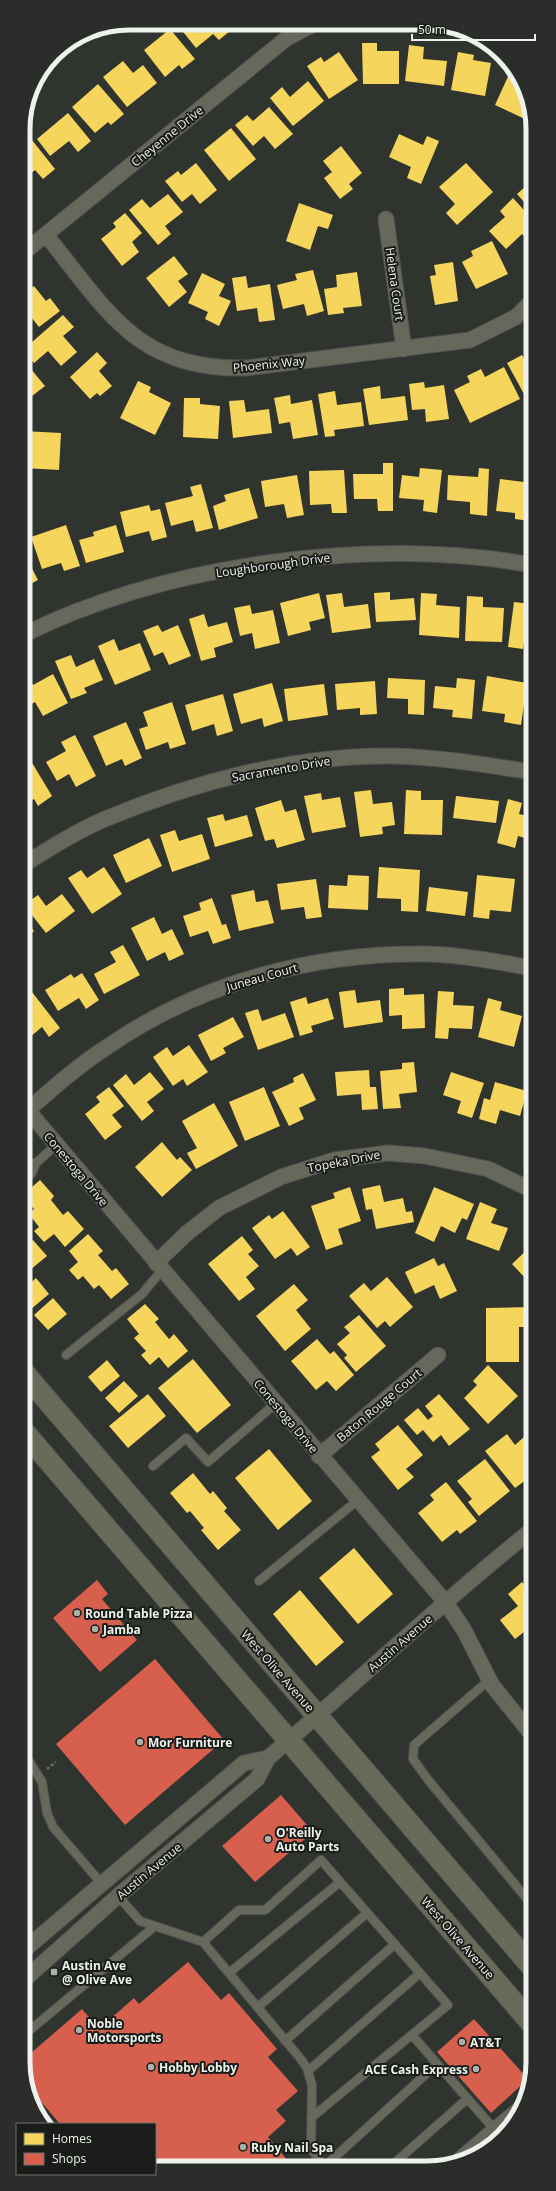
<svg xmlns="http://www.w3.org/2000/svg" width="556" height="2191" font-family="'Open Sans',sans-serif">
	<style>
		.homes { fill: #f6d55c }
		.shops { fill: #d6604d }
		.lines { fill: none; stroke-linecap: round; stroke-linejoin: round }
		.service-casing { stroke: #4f524e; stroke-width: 10 }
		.minor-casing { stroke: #4f524e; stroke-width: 17 }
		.secondary-casing { stroke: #4f524e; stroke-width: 23 }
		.path { stroke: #686a60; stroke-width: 2.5; stroke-dasharray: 3 2; stroke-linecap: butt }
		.service { stroke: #67675c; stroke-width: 8 }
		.minor { stroke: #67675c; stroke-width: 15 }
		.secondary { stroke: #6a6a5b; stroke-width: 21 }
		.poi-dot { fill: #abb0aa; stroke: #191c18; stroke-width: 1.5 }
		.labels { text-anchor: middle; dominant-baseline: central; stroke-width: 4; stroke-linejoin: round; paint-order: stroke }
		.street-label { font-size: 12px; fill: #edf2ec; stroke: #191c18 }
		.poi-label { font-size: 12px; font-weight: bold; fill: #edf2ec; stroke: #191c18; text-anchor: start }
		.rim { fill: none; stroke: #edf2ec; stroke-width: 5 }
	</style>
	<rect width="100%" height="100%" fill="#30342f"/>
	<!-- homes -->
	<path class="homes" d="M176,23L224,24L230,31L219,40L213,34L196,48Z
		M170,29L195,59L182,69L179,65L165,77L144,50Z
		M362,43H377V51H399V84H363Z
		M409,45L424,47L423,59L447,61L444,86L405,81Z
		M339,52L358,80L329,99L307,66L321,57L324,62Z
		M458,52L474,55L473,60L491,63L485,96L451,90Z
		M123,61L133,73L143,65L157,83L127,107L103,77Z
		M512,68L522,82L532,115L529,121L495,105Z
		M308,81L324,101L293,126L270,98L282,87L290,97Z
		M98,84L124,114L111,125L108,122L95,133L72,107Z
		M269,107L293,134L275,149L264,136L253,146L235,125L247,115L253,121Z
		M68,113L91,141L78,152L69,141L50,156L37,139Z
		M231,128L256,159L229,181L204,150Z
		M399,134L423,145L427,136L439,141L421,184L407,178L411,167L389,157Z
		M32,140L55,169L43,179L35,170L23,180V147Z
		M341,146L362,173L349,184L353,189L340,199L324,178L332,172L323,161Z
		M196,163L217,190L200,204L192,194L182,202L165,181L178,171L181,175Z
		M466,163L493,192L457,225L446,213L455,204L439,187Z
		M532,181V211L517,194Z
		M168,194L183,212L165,226L171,234L158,245L129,210L142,199L150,208Z
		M513,198L532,219V239L530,242L522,234L506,249L489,231L505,217L500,211Z
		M299,203L333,215L328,229L318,226L310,250L286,241Z
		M125,213L142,233L132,242L139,252L122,266L101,239L116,227L113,223Z
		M492,241L508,274L476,289L462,262L473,256L471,251Z
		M174,256L188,274L178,281L187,292L169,307L146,278Z
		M453,262L458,301L435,305L430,276L436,275L434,265Z
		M313,270L324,311L307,316L304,304L283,309L277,285L297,280L295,274Z
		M357,272L362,306L343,308L344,313L328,315L324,289L337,287L336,275Z
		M202,273L225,284L219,296L231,301L219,326L205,319L208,312L188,303Z
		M246,276L248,288L270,284L275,320L259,322L257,308L237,311L232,278Z
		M34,286L46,301L50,298L60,311L39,327L31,317L23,323V295Z
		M63,315L74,327L63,336L77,352L61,366L48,351L34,363L23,350Z
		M97,352L107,363L99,371L112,386L100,396L97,393L90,399L70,377Z
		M522,355L528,366L532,364V404L530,405L507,363Z
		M504,367L520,399L470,423L454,390L470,382L467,376L481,369L485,377Z
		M31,369L45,386L23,403V372L25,374Z
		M138,381L151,387L149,392L171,403L155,435L120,418Z
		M424,382L425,388L444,385L449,419L426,422L425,409L412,410L409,384Z
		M380,386L381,399L405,396L408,420L369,425L363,389Z
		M335,391L337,405L361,402L364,426L334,430L335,436L325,437L318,394Z
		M290,395L291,404L312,400L318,435L293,439L290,422L279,424L274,398Z
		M184,398H200V404L220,406L218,439L183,437Z
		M244,400L246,412L269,409L272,433L233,438L229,401Z
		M23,431L61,433L59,470L24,468L26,446H23Z
		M383,463H393V511H378L377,499H354L353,474H383Z
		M420,468L442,470L437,513L423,511L424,500L399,498L402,475L419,477Z
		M479,468L489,469L487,516L470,514V502L447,500L448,475L478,477Z
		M344,470L347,513H332L331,504L310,505L309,471Z
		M297,475L304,515L287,518L284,504L265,507L261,481Z
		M500,479L532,483L530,521L515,519V513L496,511Z
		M201,484L213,528L196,532L193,520L171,526L165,503L193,496L190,487Z
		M249,488L258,518L219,530L213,506L226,501L224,495Z
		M23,492L31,508L23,512Z
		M149,505L151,511L160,509L167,537L152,541L149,531L126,537L120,512Z
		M66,525L80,566L64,571L61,563L42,569L31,537Z
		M116,525L124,552L86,563L79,540L94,536L93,532Z
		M26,557L38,580L23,588V558Z
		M390,592V600L414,598L416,620L376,622L374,593Z
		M319,593L325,618L309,622L311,630L288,636L280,603Z
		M342,593L344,607L368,604L371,628L332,633L326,595Z
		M421,593L437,594L436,605L460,607L459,638L419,635Z
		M467,596L483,597V607L504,608L502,642L465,641Z
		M514,602L530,604L528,617L532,618V644L524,643L523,649L508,647Z
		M250,605L252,614L273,610L280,643L255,649L252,633L240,636L234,608Z
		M204,614L208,627L227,622L233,642L214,648L216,657L201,661L189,619Z
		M158,625L162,632L178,625L191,656L169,665L163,652L154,656L143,631Z
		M114,639L119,651L140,643L151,670L115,685L98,646Z
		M71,655L76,667L94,659L103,680L84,688L87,693L71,699L55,661Z
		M27,673L33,685L53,674L68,703L43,716L35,702L26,707L23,701V675Z
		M487,676L527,683L521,725L504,722L505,714L482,711Z
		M388,678L425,680L424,715L408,714V699L387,698Z
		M457,678L475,680L472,719L452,717L453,710L433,708L435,686L456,688Z
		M375,681L377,714L360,715V708L337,710L335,684Z
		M272,683L283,721L264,727L262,718L241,724L233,694Z
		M324,684L328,715L288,721L284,689Z
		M531,690H532V728L525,726Z
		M223,694L233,731L217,736L214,724L192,731L185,705Z
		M172,702L186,744L170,749L168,742L146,750L139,729L148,726L143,712Z
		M126,722L142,758L125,766L122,759L106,766L93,736Z
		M75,735L96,776L76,787L69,774L57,781L46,762L66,751L61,742Z
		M31,761L52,796L38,806L34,799L23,805V765Z
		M371,790L373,804L392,802L395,825L382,827L383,834L360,837L354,792Z
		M406,790L421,791V800H443L442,835L404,834Z
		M321,793L322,800L340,797L346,827L312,833L304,796Z
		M456,796L499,801L496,823L453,818Z
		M508,799L522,803L519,814L532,817V840L518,836L515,848L497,843Z
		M281,800L285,812L296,809L305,840L277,848L274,839L265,841L255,808Z
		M223,814L225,821L247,815L253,836L215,847L207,818Z
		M175,830L179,841L202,834L210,859L172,872L160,835Z
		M149,838L162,866L126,883L113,855Z
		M104,867L122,894L92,914L68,878L81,870L87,878Z
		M379,867L420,870L418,912L401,911V899L377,898Z
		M348,875L369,876L368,910L328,908L329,885L347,886Z
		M477,875L515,879L511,912L490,910L489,919L473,917Z
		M316,879L322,917L306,919L304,907L281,910L277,884Z
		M429,887L468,892L465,916L426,911Z
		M254,890L256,902L268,900L274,923L239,931L231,895Z
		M62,894L75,911L46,933L24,905L38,895L46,906Z
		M212,898L222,925L226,924L231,938L213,944L208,931L190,937L183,916L201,910L199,903Z
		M154,917L162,934L172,929L184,954L169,961L165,952L147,961L131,928Z
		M24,918L34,931L24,939Z
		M123,945L140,975L104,994L94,974L116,962L110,952Z
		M82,973L99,1000L86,1009L79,998L58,1011L45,990L71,974L74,978Z
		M404,988V995L424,994L425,1028L402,1029V1015L389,1016V989Z
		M355,990L357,1003L380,1000L383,1022L344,1028L339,992Z
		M438,991L454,992L453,1005L474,1006L472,1029L449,1028L448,1039L435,1038Z
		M32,992L60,1028L49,1037L42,1027L24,1042V998Z
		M306,997L308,1004L328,998L334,1019L311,1026L313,1032L300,1036L290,1002Z
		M488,998L502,1002L500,1010L522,1016L514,1047L478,1037Z
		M258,1009L262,1021L285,1013L294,1037L258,1050L245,1013Z
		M233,1017L244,1037L223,1048L226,1053L211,1061L198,1035Z
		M532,1025V1047L526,1045Z
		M189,1045L208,1072L187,1086L183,1079L173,1086L153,1057L167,1047L173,1056Z
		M414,1062L417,1092L399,1094L401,1108L383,1109L380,1071L402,1069V1063Z
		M369,1070L370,1087H376L378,1109L362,1110L361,1094L337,1096L335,1072Z
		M150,1072L164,1089L147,1102L154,1111L142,1121L113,1085L126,1074L134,1085Z
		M451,1072L484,1083L472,1118L457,1113L461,1101L443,1095Z
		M303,1073L316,1100L299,1108L304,1119L289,1126L272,1092L294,1082L293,1078Z
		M495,1082L527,1091L520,1116L500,1110L496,1124L479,1119L484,1098L490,1100Z
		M109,1087L124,1106L112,1115L122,1127L105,1140L85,1114L100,1102L96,1097Z
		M264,1087L280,1126L245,1141L229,1102Z
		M214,1103L238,1146L196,1169L187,1153L197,1148L182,1121Z
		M162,1142L177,1160L180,1157L192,1170L162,1197L135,1167Z
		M40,1180L54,1196L51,1200L63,1215L68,1211L84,1229L65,1247L54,1234L44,1242L34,1231L39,1227L29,1214L34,1209L24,1197V1194Z
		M380,1185L384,1202L403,1198L406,1212L412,1211L414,1222L376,1229L372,1209L366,1210L362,1189Z
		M350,1187L361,1221L338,1229L343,1244L326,1250L311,1206L335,1198L333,1193Z
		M434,1187L474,1204L467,1220L462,1218L455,1233L441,1226L434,1242L415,1233Z
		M480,1202L497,1209L491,1223L508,1228L499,1251L466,1239Z
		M283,1211L310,1247L297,1256L291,1248L275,1259L252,1228L269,1215L272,1219Z
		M88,1234L103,1251L98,1255L112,1271L116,1268L129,1284L111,1299L99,1285L94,1289L83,1276L78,1280L69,1270L78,1262L69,1251Z
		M242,1236L253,1250L248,1254L259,1266L246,1277L255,1289L239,1301L208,1264Z
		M33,1240L47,1256L24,1275V1248Z
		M532,1245V1273L526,1279L512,1264Z
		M434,1258L438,1266L444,1263L457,1291L440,1299L434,1285L415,1294L405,1272Z
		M387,1277L413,1307L390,1327L385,1321L377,1328L349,1296L364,1283L371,1291Z
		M36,1278L49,1294L30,1310L24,1303V1289Z
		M294,1284L308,1300L296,1310L311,1329L285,1351L256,1316Z
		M53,1298L67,1314L48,1330L34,1315Z
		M145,1304L159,1319L155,1322L169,1339L174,1334L188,1351L168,1368L159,1357L150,1365L141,1355L146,1351L134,1338L139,1334L127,1319Z
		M533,1307V1327H519V1362H486V1308Z
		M359,1315L386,1346L356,1372L344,1358L347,1355L337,1344L350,1333L344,1327Z
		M317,1339L330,1354L334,1351L354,1375L336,1391L327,1381L316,1390L291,1361Z
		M193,1359L231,1405L197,1433L158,1388Z
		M107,1360L120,1376L101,1392L88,1377Z
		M488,1365L518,1396L488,1424L464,1398L477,1385L473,1381Z
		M124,1381L138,1396L119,1413L105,1398Z
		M148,1394L166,1416L128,1448L109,1426Z
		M439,1394L470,1429L449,1446L441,1435L433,1442L423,1430L417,1435L404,1420L418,1408L428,1420L433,1416L425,1406Z
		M533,1424V1438L526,1430Z
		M398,1425L423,1455L406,1469L414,1477L398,1490L371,1457L380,1450L375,1444Z
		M507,1434L515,1445L524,1437L533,1447V1475L515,1488L485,1451Z
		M269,1449L312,1501L278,1530L235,1478Z
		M485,1459L510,1491L479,1516L468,1502L472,1499L457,1481Z
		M193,1473L210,1494L213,1491L227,1508L224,1511L241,1530L218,1550L201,1530L204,1528L190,1511L187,1513L170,1493Z
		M446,1482L477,1521L460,1534L457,1530L442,1542L418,1513L434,1500L430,1495Z
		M354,1548L393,1594L358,1624L319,1578Z
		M533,1572V1587L525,1578Z
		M522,1582L533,1596V1602L530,1604L533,1607V1625L515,1639L500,1620L518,1606L508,1594Z
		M300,1590L344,1642L316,1666L273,1614Z"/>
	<!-- shops -->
	<path class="shops" d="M97,1580L108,1594L102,1599L137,1640L100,1672L53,1618Z
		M155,1659L224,1740L125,1825L56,1744Z
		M281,1795L313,1832L255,1882L222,1846Z
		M188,1962L221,2000L229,1993L277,2049L268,2057L298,2091L276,2110L286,2121L268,2137L293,2167L155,2166V2124H60L27,2085L24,2076V2059L82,2009L99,2029L134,1998L139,2004Z
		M474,2019L528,2079L491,2113L437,2052Z"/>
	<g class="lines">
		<!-- service casing -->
		<g class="service-casing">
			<path id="service" d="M24,1167L30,1163H36
				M24,1181L32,1173L36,1163L56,1145
				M66,1355L142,1294L162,1270
				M153,1466L186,1438L208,1462L275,1404
				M259,1581L358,1500
				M489,1680L414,1745L413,1759L429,1781L533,1906
				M24,1753L42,1782L47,1813L53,1827L102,1884
				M118,1896L140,1921L203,1942L300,2058L307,2068L312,2085L311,2149L324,2167
				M203,1942L239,1910H265L321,1860L448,2005L311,2118
				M229,1973L340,1882
				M258,2007L367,1913
				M24,2035L155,1926
				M412,2035L501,2137
				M285,2041L395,1944
				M308,2071L420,1973
				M37,2113L46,2124
				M449,2164L526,2099
				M324,2167L437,2064
				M390,2167L467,2099"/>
		</g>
		<!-- minor casing -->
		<g class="minor-casing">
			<path id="minor" d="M386,219L404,349
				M46,235C108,311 136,370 246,368L470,340L516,317L532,301
				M23,253L287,38L314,24
				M23,635C168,563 374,536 532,565
				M23,865C50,848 77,831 105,819C194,782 298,754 394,756C440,757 486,765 532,772
				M24,1106L446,1603L464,1630L492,1685L533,1736
				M27,1111C54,1087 80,1064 110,1045C202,982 316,952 428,954C463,955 498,962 532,968
				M156,1263L186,1234L219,1208L281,1177L334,1160L388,1153L425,1156L488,1169L532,1190
				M319,1456L438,1355
				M24,1950L244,1763L268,1758
				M24,1980L118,1896L257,1779L268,1758C357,1683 441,1602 533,1529"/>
		</g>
		<!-- secondary casing -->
		<g class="secondary-casing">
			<path id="secondary" d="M24,1373L533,1968
				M24,1432L533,2025"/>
		</g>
		<!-- path -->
		<path class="path" d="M47,1769L56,1762
			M24,1788L29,1784"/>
		<!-- service -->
		<use href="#service" class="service"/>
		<!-- minor -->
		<use href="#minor" class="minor"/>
		<!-- secondary -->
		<use href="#secondary" class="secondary"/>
	</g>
	<!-- markers -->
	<g class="poi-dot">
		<circle cx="77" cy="1613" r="4"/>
		<circle cx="95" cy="1629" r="4"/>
		<circle cx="140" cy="1742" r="4"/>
		<circle cx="268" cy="1839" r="4"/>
		<rect x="50" y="1968" width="8" height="8" rx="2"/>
		<circle cx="79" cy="2030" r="4"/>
		<circle cx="462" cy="2042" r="4"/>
		<circle cx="151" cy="2067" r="4"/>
		<circle cx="476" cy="2069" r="4"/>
		<circle cx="243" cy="2147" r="4"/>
	</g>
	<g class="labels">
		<!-- street labels -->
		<g class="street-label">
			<text transform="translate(167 136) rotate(-39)">Cheyenne Drive</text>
			<text transform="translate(395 284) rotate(82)">Helena Court</text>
			<text transform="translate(269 364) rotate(-6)">Phoenix Way</text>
			<text transform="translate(273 565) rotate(-8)">Loughborough Drive</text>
			<text transform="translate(281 769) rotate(-10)">Sacramento Drive</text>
			<text transform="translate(262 977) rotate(-16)">Juneau Court</text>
			<text transform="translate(344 1161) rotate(-11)">Topeka Drive</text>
			<text transform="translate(76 1169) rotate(50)">Conestoga Drive</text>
			<text transform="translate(379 1405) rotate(-40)">Baton Rouge Court</text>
			<text transform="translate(286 1416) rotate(50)">Conestoga Drive</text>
			<text transform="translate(400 1643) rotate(-41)">Austin Avenue</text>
			<text transform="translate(278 1671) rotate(49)">West Olive Avenue</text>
			<text transform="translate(149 1871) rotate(-40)">Austin Avenue</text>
			<text transform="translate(458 1938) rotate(49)">West Olive Avenue</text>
		</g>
		<!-- poi labels -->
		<g class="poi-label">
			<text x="85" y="1613">Round Table Pizza</text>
			<text x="103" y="1629">Jamba</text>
			<text x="148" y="1742">Mor Furniture</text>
			<text x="276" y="1832">O'Reilly<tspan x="276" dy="14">Auto Parts</tspan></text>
			<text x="62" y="1965">Austin Ave<tspan x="62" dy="14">@ Olive Ave</tspan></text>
			<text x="87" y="2023">Noble<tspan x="87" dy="14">Motorsports</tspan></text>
			<text x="470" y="2042">AT&amp;T</text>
			<text x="159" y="2067">Hobby Lobby</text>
			<text x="468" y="2069" text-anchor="end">ACE Cash Express</text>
			<text x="251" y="2147">Ruby Nail Spa</text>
		</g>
	</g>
	<!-- crop -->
	<path d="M0 0H556V2191H0ZM129 30H427A99 99 0 0 1 526 129V2062A99 99 0 0 1 427 2161H129A99 99 0 0 1 30 2062V129A99 99 0 0 1 129 30Z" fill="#2a2d29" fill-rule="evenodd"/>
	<path class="rim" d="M129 30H427A99 99 0 0 1 526 129V2062A99 99 0 0 1 427 2161H129A99 99 0 0 1 30 2062V129A99 99 0 0 1 129 30Z"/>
	<!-- legend -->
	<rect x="16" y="2123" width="140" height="52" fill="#191c18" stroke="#6e726d"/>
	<rect x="24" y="2133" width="20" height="12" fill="#f6d55c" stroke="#6e726d"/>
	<text x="52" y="2143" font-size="12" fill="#edf2ec">Homes</text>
	<rect x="24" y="2153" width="20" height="12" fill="#d6604d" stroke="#6e726d"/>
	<text x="52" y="2163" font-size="12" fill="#edf2ec">Shops</text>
	<!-- scale -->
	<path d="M412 34v6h123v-6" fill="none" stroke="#edf2ec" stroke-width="2"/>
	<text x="418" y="34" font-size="12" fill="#edf2ec" stroke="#191c18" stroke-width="3" paint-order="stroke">50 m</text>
</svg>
